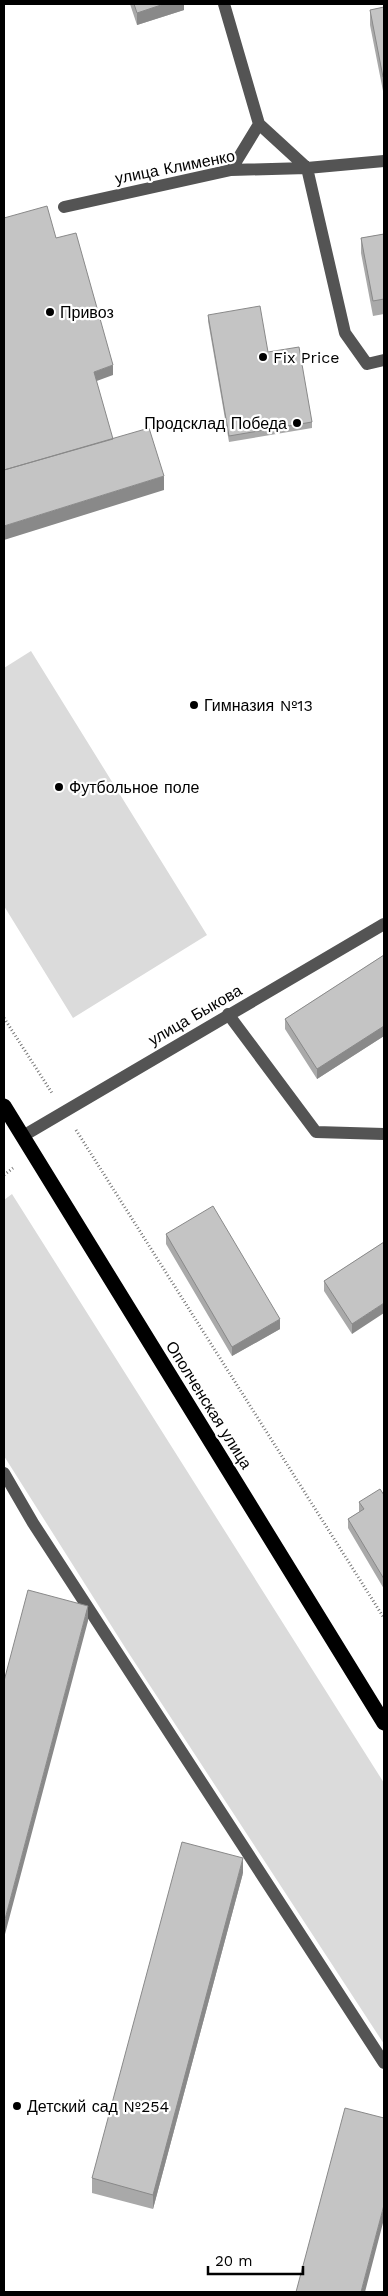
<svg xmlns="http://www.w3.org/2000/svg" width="388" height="2296" font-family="'Work Sans',sans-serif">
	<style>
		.green { fill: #dbdbdb }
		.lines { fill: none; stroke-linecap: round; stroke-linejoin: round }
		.path { stroke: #767676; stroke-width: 3; stroke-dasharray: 1 2.5; stroke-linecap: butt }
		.minor { stroke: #545454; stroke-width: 12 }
		.highway { stroke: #000; stroke-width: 15 }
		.wall { fill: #a9a9a9 }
		.shaded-wall { fill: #898989 }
		.building { fill: #c4c4c4; stroke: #898989 }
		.poi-dot { fill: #000; stroke: #fff; stroke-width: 2 }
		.labels { text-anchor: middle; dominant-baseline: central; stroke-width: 4.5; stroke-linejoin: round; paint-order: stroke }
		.street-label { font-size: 16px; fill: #000; stroke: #fff }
		.poi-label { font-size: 16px; fill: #000; stroke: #fff; text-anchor: start }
	</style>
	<rect width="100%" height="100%" fill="#fff"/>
	<!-- green -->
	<path class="green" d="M31,651L207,935L73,1018L4,906V668Z
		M12,1194L384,1783V2044L126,1649L4,1456V1200Z"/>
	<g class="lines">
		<!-- path -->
		<path class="path" d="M4,1018L52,1093
			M76,1130L384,1618
			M4,1175L13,1168"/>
		<!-- minor -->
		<path class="minor" d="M224,4L259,124L307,168L345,333L367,364L384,360
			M231,170L259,124
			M64,207L231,170L307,168L384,161
			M228,1014L316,1132L384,1134
			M23,1136L384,924
			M4,1473L33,1523L384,2063"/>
		<!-- highway -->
		<path class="highway" d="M4,1106L384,1723"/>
	</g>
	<!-- wall -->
	<path class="wall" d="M130,4H184V10L137,25Z
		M384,7V91H383L370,25V10Z
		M384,234V314L373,316L361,253V238Z
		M208,315L268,352L312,422V428L229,442L208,321Z
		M384,955V1036L317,1079L285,1029V1019Z
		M166,1234L280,1329L232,1356L166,1244Z
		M384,1242L352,1334L324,1291V1281Z
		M384,1495V1589L348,1528V1519L359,1512V1502Z
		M243,1873L153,2209L92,2193V2178Z"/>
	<!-- shaded-wall -->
	<path class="shaded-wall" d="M164,4H184V10L137,25V13Z
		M113,365V375L94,382V372Z
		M164,476V490L4,540V526Z
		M384,1026V1036L317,1079V1069Z
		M384,1303V1313L352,1334V1324Z
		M280,1319V1329L232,1356V1347Z
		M88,1606V1621L4,1938V1923Z
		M243,1858V1873L153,2209V2195Z
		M384,2205V2219L365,2292H361Z"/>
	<!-- building -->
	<path class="building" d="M134,4H164L137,13Z
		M384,7V76L383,77L370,10Z
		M47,206L56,238L76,233L113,365L94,372L113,439L4,470V218Z
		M384,234V299L373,301L361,238Z
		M260,306L268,352L299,347L312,422L229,436L208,315Z
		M149,428L164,476L4,526V470Z
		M384,955V1026L317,1069L285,1019Z
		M213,1206L280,1319L232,1347L166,1234Z
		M384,1242V1303L352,1324L324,1281Z
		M380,1489L384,1495V1579L348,1519L364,1509L359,1502Z
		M28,1590L88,1606L4,1923V1681Z
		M182,1842L243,1858L153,2195L92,2178Z
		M345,2108L384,2118V2205L361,2292H296Z"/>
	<!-- markers -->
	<g class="poi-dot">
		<circle cx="50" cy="312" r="5"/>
		<circle cx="263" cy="357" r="5"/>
		<circle cx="297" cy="423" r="5"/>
		<circle cx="194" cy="705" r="5"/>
		<circle cx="59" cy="787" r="5"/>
		<circle cx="17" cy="2106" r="5"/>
	</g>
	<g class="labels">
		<!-- street labels -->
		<g class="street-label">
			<text transform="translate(175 167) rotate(-11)">улица Клименко</text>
			<text transform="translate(195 1015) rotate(-30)">улица Быкова</text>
			<text transform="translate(209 1405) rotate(58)">Ополченская улица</text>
		</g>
		<!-- poi labels -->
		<g class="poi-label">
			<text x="60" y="312">Привоз</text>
			<text x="273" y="357">Fix Price</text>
			<text x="287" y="423" text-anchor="end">Продсклад Победа</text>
			<text x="204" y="705">Гимназия №13</text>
			<text x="69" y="787">Футбольное поле</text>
			<text x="27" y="2106">Детский сад №254</text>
		</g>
	</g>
	<!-- border -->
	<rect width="388" height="2296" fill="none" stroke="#000000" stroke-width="10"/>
	<!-- scale -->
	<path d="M208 2266v8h95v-8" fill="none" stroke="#000000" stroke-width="2.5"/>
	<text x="215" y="2266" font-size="15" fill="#000000" stroke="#ffffff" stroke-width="4" paint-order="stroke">20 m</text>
</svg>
